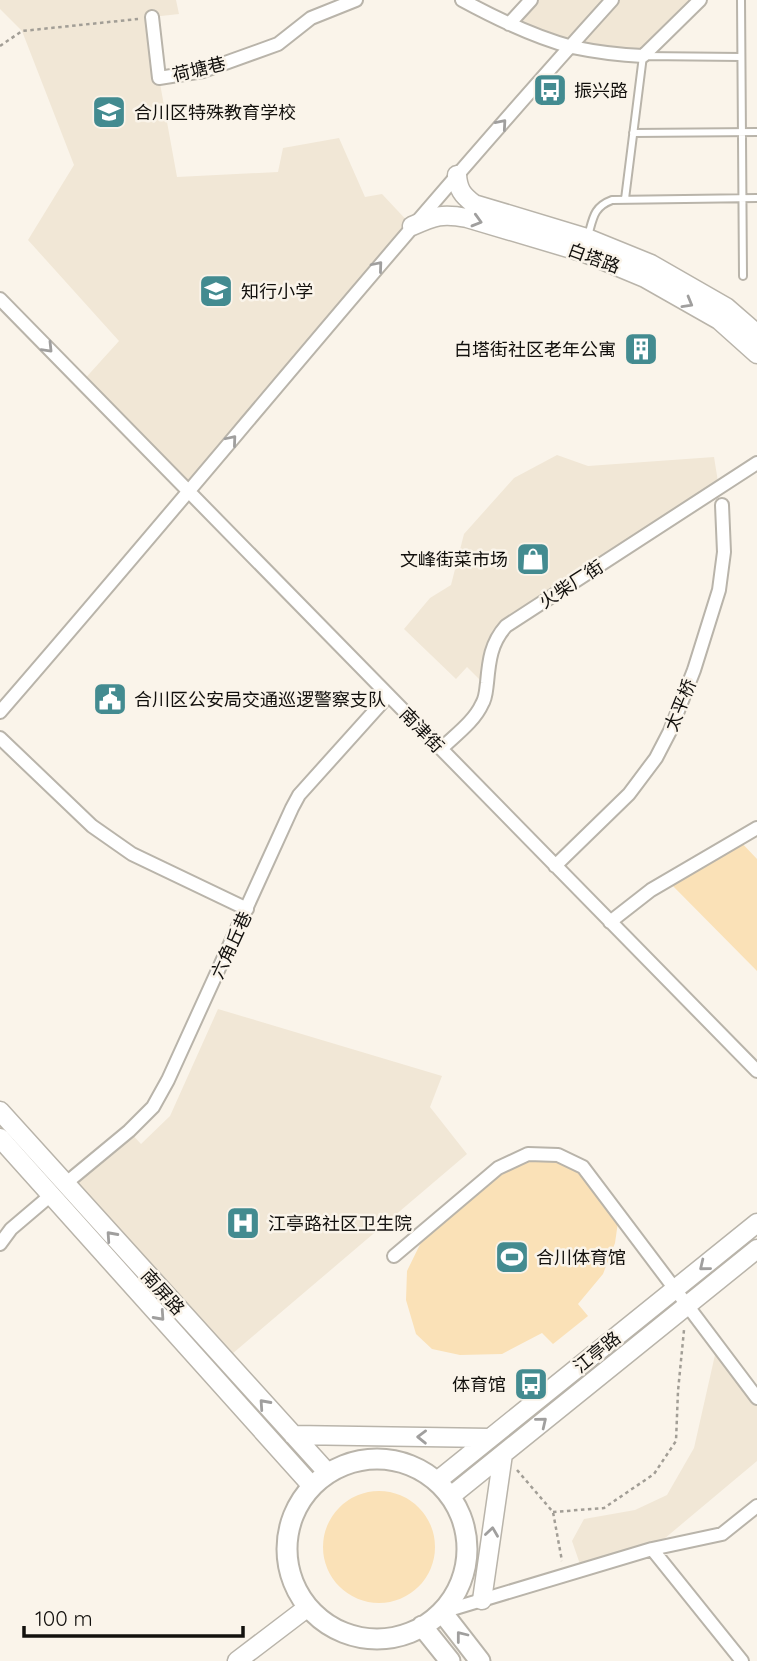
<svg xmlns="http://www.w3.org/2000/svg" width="757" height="1661" font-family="Quicksand,'Noto Sans SC',sans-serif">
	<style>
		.built { fill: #f1e7d6 }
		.green { fill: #fae1b7 }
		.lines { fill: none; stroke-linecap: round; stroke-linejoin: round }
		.lane-casing { stroke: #b9b4aa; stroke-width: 10 }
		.street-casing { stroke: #b9b4aa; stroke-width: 16 }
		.secondary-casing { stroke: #b9b4aa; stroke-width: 21 }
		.primary-casing { stroke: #b9b4aa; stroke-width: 23 }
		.path { stroke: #a29e96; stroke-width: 2.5; stroke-dasharray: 3.5 3.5; stroke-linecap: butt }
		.lane { stroke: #fff; stroke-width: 6 }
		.street { stroke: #fff; stroke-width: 12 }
		.secondary { stroke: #fff; stroke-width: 18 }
		.primary { stroke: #fff; stroke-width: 19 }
		.oneway { stroke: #a09f9e }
		.labels { text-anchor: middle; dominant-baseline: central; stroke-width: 5; stroke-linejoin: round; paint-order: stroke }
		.street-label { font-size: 18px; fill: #12100d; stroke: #faf4ea }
		.poi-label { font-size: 18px; fill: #12100d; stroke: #faf4ea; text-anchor: start }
	</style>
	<rect width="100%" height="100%" fill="#faf4ea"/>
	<!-- built -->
	<path class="built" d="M0,0H176L179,14L152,17L159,78L177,177L278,172L283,148L339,138L365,197L382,194L412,226L188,492L81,383L119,341L28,240L74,165L22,31L0,9Z
		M531,0H700L643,56L610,54L509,24Z
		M557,455L588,466L714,457L719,488L506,626L486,686L467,667L456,679L404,629L430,598L451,585L464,534L514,478Z
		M218,1009L442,1076L430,1107L467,1154L225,1360L65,1184L129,1131L141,1144L170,1116Z
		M717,1346L757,1398V1461L652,1549L582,1570L572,1541L584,1519L635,1510L667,1495L694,1448Z"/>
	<!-- green -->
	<path class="green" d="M738,839L757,859V971L667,880Z
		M528,1154L583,1167L604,1183L619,1215L615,1243L603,1274L578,1304L588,1316L553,1344L542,1333L502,1354L460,1355L432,1349L416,1334L406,1300L407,1271L428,1228L498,1168Z
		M323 1547a56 56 0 1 1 112 0a56 56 0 1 1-112 0Z"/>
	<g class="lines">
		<!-- lane casing -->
		<g class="lane-casing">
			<path id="lane" d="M741,0L743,276
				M633,133L757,132
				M625,199L643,56L741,57
				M588,236C593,219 593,207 612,200L757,198"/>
		</g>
		<!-- street casing -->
		<g class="street-casing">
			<path id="street" d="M462,0C497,19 534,37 572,47C596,52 619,55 643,56L700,0
				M152,17L159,78L203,71L278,44L311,18L356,0
				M509,24L531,0
				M0,299L757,1071
				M0,712C205,476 402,232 612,0
				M0,738L92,826L132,854L247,909
				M441,749C454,736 474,722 482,704C486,698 486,690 487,683C489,660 491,643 506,626L757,463
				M555,866L629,794L656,758L670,731L694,670L719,590L724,552L722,505
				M610,922L651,890L757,828
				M65,1184L129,1131L153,1107L168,1080L292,808L299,795L388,696
				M0,1244L11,1229L51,1195
				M394,1256L498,1168L528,1154L558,1155L583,1167L757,1398
				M652,1549L742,1661
				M442,1612L652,1549L722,1534L757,1506"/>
		</g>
		<!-- secondary casing -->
		<g class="secondary-casing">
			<path id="secondary" d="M457,175C458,189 462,195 474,204L587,238L651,264L726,307L757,334
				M412,226C435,216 442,213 467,218L585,253L645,278L719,320L757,354
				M0,1111L327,1472
				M0,1138L311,1485
				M293,1435L490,1438
				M437,1481L757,1223
				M451,1496L757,1249
				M482,1600L503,1454
				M237,1661L308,1607"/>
		</g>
		<!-- primary casing -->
		<g class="primary-casing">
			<path id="primary" d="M287 1549a90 90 0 1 1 180 0a90 90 0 1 1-180 0Z
				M442,1612L480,1661
				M422,1626L450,1661"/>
		</g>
		<!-- path -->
		<path class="path" d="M0,46L22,31L138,19
			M517,1470L553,1512L562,1561
			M553,1512L604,1508L654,1474L676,1441L678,1391L684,1330"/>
		<!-- lane -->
		<use href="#lane" class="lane"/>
		<!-- street -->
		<use href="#street" class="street"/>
		<!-- secondary -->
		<use href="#secondary" class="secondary"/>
		<!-- primary -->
		<use href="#primary" class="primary"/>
	</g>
	<!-- one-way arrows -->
	<defs><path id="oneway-chevron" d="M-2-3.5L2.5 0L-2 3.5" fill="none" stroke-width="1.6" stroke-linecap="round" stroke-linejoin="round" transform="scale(1.75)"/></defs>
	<g class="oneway">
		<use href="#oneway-chevron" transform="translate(502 124) rotate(-49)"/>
		<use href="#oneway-chevron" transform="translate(477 221) rotate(16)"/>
		<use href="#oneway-chevron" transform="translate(378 266) rotate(-50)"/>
		<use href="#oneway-chevron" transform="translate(688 303) rotate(30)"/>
		<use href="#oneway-chevron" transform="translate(48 348) rotate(46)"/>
		<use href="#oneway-chevron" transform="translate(232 440) rotate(-50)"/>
		<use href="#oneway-chevron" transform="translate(111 1236) rotate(-132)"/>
		<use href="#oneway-chevron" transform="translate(704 1266) rotate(141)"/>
		<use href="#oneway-chevron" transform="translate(160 1316) rotate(48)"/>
		<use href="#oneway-chevron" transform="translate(264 1404) rotate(-132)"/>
		<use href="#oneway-chevron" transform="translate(542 1422) rotate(-39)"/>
		<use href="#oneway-chevron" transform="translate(422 1437) rotate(-179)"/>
		<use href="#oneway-chevron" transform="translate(492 1532) rotate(-82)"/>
		<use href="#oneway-chevron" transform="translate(461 1636) rotate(-128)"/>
	</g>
	<!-- icons -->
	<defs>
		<g id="bus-square" transform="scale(1.75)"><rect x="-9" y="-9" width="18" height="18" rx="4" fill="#438b90" stroke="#faf4ea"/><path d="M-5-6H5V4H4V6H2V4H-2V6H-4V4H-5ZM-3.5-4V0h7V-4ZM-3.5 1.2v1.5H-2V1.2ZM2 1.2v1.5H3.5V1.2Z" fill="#fff"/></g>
		<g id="school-square" transform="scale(1.75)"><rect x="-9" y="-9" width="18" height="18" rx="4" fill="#438b90" stroke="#faf4ea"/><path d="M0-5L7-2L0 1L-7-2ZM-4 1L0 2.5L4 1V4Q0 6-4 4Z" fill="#fff"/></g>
		<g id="building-square" transform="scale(1.75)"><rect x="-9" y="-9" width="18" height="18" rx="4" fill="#438b90" stroke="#faf4ea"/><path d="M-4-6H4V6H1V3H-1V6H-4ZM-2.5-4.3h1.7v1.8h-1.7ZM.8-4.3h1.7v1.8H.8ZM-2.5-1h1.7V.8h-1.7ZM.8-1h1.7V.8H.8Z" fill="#fff"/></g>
		<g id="shop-square" transform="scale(1.75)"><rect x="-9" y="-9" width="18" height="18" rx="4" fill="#438b90" stroke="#faf4ea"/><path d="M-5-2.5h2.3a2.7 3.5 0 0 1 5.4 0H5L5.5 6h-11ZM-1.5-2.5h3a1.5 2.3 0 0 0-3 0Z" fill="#fff"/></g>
		<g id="civic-square" transform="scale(1.75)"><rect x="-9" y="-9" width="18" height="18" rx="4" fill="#438b90" stroke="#faf4ea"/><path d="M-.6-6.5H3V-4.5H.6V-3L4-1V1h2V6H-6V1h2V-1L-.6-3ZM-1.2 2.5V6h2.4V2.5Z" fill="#fff"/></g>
		<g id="hospital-square" transform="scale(1.75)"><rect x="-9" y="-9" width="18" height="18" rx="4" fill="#438b90" stroke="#faf4ea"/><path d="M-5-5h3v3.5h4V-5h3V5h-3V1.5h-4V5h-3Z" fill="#fff"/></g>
		<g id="stadium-square" transform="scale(1.75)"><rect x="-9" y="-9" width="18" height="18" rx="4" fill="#438b90" stroke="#faf4ea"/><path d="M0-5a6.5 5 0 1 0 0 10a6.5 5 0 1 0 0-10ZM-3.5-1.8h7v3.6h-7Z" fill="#fff"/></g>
	</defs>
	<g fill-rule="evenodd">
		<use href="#bus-square" x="550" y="90"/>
		<use href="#school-square" x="109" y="112"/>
		<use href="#school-square" x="216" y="291"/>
		<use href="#building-square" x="641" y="349"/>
		<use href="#shop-square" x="533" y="559"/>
		<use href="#civic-square" x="110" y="699"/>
		<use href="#hospital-square" x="243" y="1223"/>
		<use href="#stadium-square" x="512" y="1257"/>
		<use href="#bus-square" x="531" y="1384"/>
	</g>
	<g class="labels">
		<!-- street labels -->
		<g class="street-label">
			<text transform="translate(199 69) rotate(-14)">荷塘巷</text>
			<text transform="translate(594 258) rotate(20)">白塔路</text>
			<text transform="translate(571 584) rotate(-33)">火柴厂街</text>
			<text transform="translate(680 705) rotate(-68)">太平桥</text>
			<text transform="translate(422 730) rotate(46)">南津街</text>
			<text transform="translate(231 945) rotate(-65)">六角丘巷</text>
			<text transform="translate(163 1292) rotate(48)">南屏路</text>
			<text transform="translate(597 1352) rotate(-39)">江亭路</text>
		</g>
		<!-- poi labels -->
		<g class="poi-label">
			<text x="574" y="90">振兴路</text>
			<text x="134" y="112">合川区特殊教育学校</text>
			<text x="241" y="291">知行小学</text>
			<text x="616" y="349" text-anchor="end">白塔街社区老年公寓</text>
			<text x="508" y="559" text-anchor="end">文峰街菜市场</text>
			<text x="134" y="699">合川区公安局交通巡逻警察支队</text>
			<text x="268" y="1223">江亭路社区卫生院</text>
			<text x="536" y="1257">合川体育馆</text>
			<text x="506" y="1384" text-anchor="end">体育馆</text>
		</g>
	</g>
	<!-- scale -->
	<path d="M24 1626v10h219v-10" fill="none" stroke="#12100d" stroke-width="3.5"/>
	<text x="35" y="1626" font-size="21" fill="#12100d" stroke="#faf4ea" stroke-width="5" paint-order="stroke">100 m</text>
</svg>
